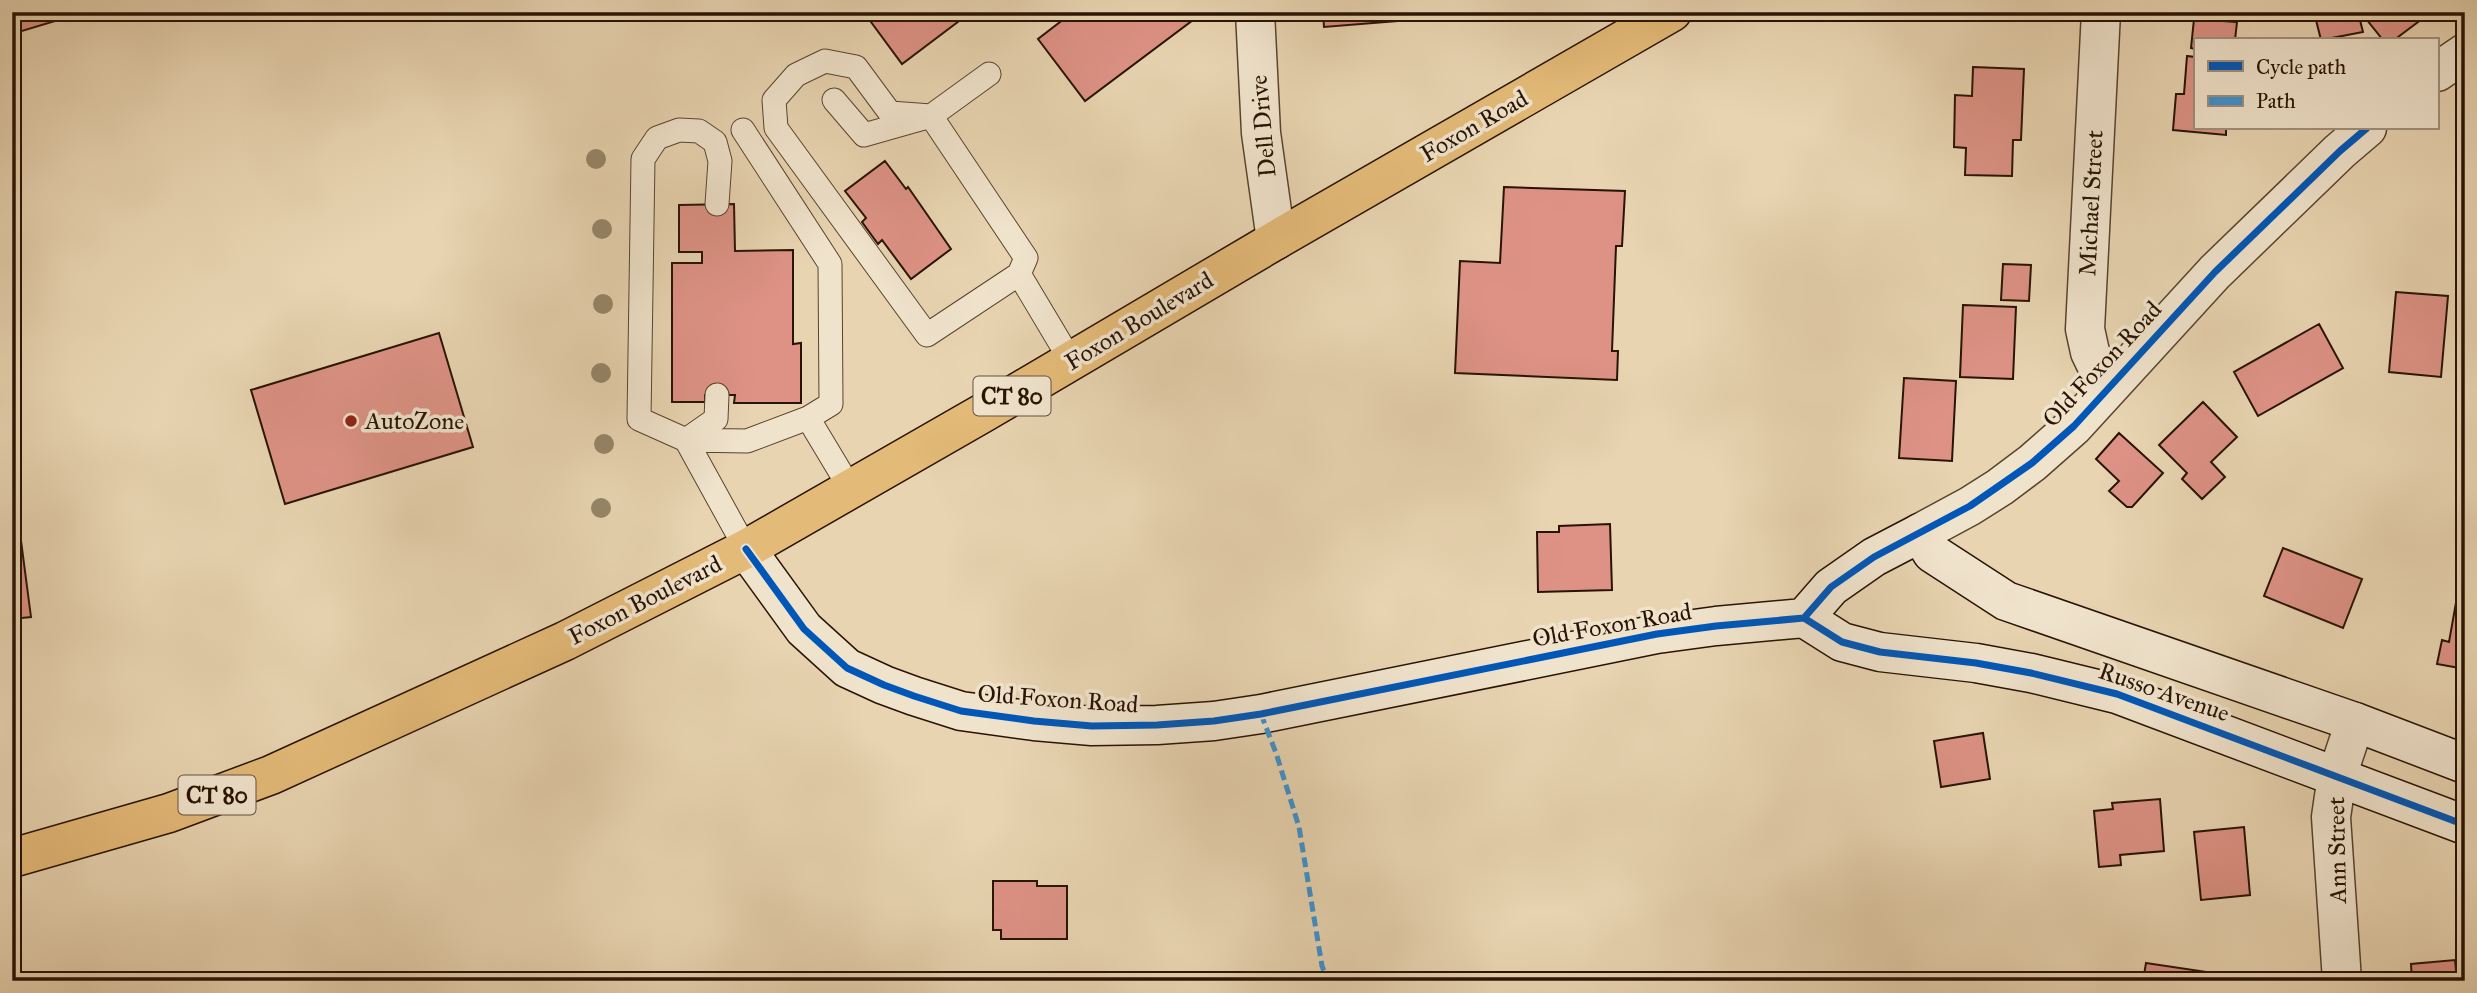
<svg xmlns="http://www.w3.org/2000/svg" width="2477" height="993" font-family="'IM FELL Great Primer',serif">
	<style>
		.building { fill: #dd9285; stroke: #281304; stroke-width: 2 }
		.lines { fill: none; stroke-linecap: round; stroke-linejoin: round }
		.lane-casing { stroke: #58432f; stroke-width: 25 }
		.street-casing { stroke: #58432f; stroke-width: 41 }
		.secondary-casing { stroke: #281304; stroke-width: 41 }
		.primary-casing { stroke: #281304; stroke-width: 41 }
		.lane { stroke: #f0e3cc; stroke-width: 23 }
		.street { stroke: #f0e3cc; stroke-width: 38 }
		.secondary { stroke: #f0e3cc; stroke-width: 38 }
		.primary { stroke: #e4ba78; stroke-width: 38 }
		.quiet { stroke: #3c92d1; stroke-width: 5; stroke-dasharray: 10 5; stroke-linecap: butt }
		.cycleway-casing { stroke: #f0e3cc; stroke-width: 11 }
		.cycleway { stroke: #0057b8; stroke-width: 7 }
		.tree { fill: #968668 }
		.poi-dot { fill: #8f2418; stroke: #f0e3cc; stroke-width: 2.5 }
		.labels { text-anchor: middle; dominant-baseline: central; stroke-width: 7; stroke-linejoin: round; paint-order: stroke }
		.shield { fill: #f0e3cc; stroke: #645140; stroke-width: 2 }
		.shield-label { font-size: 23px; font-weight: bold; fill: #281304 }
		.street-label { font-size: 24px; fill: #281304; stroke: #f0e3cc }
		.poi-label { font-size: 24px; fill: #281304; stroke: #f0e3cc; text-anchor: start }
	</style>
	<rect width="100%" height="100%" fill="#e8d4b1"/>
	<filter id="stains"><feTurbulence type="fractalNoise" baseFrequency=".00286" numOctaves="4"/><feColorMatrix values="0 0 0 0 .2 0 0 0 0 .09 0 0 0 0 .02 0 0 0 .5 -.17"/></filter>
	<radialGradient id="worn" r=".72"><stop offset=".6" stop-color="#630" stop-opacity="0"/><stop offset="1" stop-color="#630" stop-opacity=".3"/></radialGradient>
	<!-- building -->
	<path class="building" d="M12,12H85L12,34Z
		M884,12H971L902,64L871,22Z
		M1073,12H1193L1197,17L1085,101L1038,39Z
		M1323,12H1422V19L1324,27Z
		M2314,12H2358L2363,32L2321,40Z
		M2364,12H2417L2422,19L2394,40H2383L2363,15Z
		M2194,19L2237,22L2235,40H2195V49L2191,48Z
		M2187,56L2195,57V128H2226V135L2173,130L2176,94H2184Z
		M1973,67L2024,69L2021,140H2013L2012,176L1965,175L1966,148L1954,147L1955,95L1972,96Z
		M885,161L906,189L908,187L951,249L911,279L882,240L878,244L862,222L866,218L845,191Z
		M1504,187L1625,191L1622,246H1616L1612,351H1618L1617,380L1455,373L1460,261L1500,263Z
		M734,204L735,251L793,250V344L801,343V403H734L735,395H705V402H672V263H702V252H679V205Z
		M2003,264L2031,265L2029,301L2001,300Z
		M2396,292L2448,296L2441,377L2389,372Z
		M1963,305L2016,307L2013,379L1960,377Z
		M2319,324L2343,368L2258,416L2234,372Z
		M439,333L473,447L285,504L251,390Z
		M1904,378L1956,381L1952,461L1899,458Z
		M2203,402L2237,437L2211,462L2225,477L2202,499L2182,479L2187,473L2159,445Z
		M2119,433L2163,473L2132,507H2127L2109,491L2119,481L2096,459Z
		M12,510H17L31,617L12,619Z
		M1610,524L1612,590L1538,592L1537,532H1559V526Z
		M2283,548L2362,579L2343,628L2264,596Z
		M2457,597L2465,599V669L2437,664L2442,640L2449,642Z
		M1983,733L1990,779L1941,787L1934,741Z
		M2160,799L2164,851L2120,855L2121,865L2099,867L2094,811L2113,809L2112,803Z
		M2244,827L2250,895L2201,900L2194,832Z
		M993,881H1037V886H1067V939H1001V930H993Z
		M2455,960L2457,981H2412L2411,964Z
		M2146,963L2227,975L2226,981H2143Z"/>
	<g class="lines">
		<!-- lane casing -->
		<g class="lane-casing">
			<path id="lane" d="M834,100L864,135L931,116L989,74
				M931,116L890,113L856,67L825,61L796,75L774,100L776,128L927,335L1019,274
				M931,116L1026,258L1019,274L1071,361
				M743,130L830,264L831,404L808,418L747,441L686,440L746,549
				M717,395L716,419L686,440L639,419L643,159L657,138L679,130L699,131L715,142L720,161L717,204
				M808,418L850,488"/>
		</g>
		<!-- street casing -->
		<g class="street-casing">
			<path id="street" d="M1255,12L1261,133L1276,240
				M2101,12L2085,329L2090,352L2108,389
				M2437,72L2465,53
				M1920,533L1970,506L2000,487L2032,463L2074,426L2215,272L2340,151L2367,128
				M2342,981L2331,817L2337,776L2355,722"/>
		</g>
		<!-- secondary casing -->
		<g class="secondary-casing">
			<path id="secondary" d="M746,549L804,629L847,668L884,685L914,696L961,711L1034,721L1092,726L1157,725L1214,721L1261,714L1657,634L1716,626L1804,618L1831,587L1874,557L1920,533L1932,553L2006,601L2355,722L2465,764
				M1804,618L1842,642L1880,652L1976,663L2031,673L2117,694L2465,825"/>
		</g>
		<!-- primary casing -->
		<g class="primary-casing">
			<path id="primary" d="M12,858L169,813L271,775L565,641L746,549L983,413L1276,240L1672,12"/>
		</g>
		<!-- lane -->
		<use href="#lane" class="lane"/>
		<!-- street -->
		<use href="#street" class="street"/>
		<!-- secondary -->
		<use href="#secondary" class="secondary"/>
		<!-- primary -->
		<use href="#primary" class="primary"/>
		<!-- quiet -->
		<path class="quiet" d="M1261,714L1276,753L1299,827L1322,966L1328,981"/>
		<!-- cycleway casing -->
		<g class="cycleway-casing">
			<path id="cycleway" d="M746,549L804,629L847,668L884,685L914,696L961,711L1034,721L1092,726L1157,725L1214,721L1261,714L1657,634L1716,626L1804,618L1831,587L1874,557L1970,506L2032,463L2074,426L2215,272L2340,151L2367,128
				M1804,618L1842,642L1880,652L1976,663L2031,673L2117,694L2465,825"/>
		</g>
		<!-- cycleway -->
		<use href="#cycleway" class="cycleway"/>
	</g>
	<!-- trees -->
	<g class="tree">
		<circle cx="596" cy="159" r="10"/>
		<circle cx="602" cy="229" r="10"/>
		<circle cx="603" cy="304" r="10"/>
		<circle cx="601" cy="373" r="10"/>
		<circle cx="604" cy="444" r="10"/>
		<circle cx="601" cy="508" r="10"/>
	</g>
	<!-- markers -->
	<circle class="poi-dot" cx="351" cy="421" r="7"/>
	<g class="labels">
		<!-- shield labels -->
		<g class="shield">
			<rect x="973.5" y="376.5" width="77" height="39" rx="5"/>
			<rect x="178.5" y="775.5" width="77" height="39" rx="5"/>
		</g>
		<g class="shield-label">
			<text x="1012" y="396">CT 80</text>
			<text x="217" y="795">CT 80</text>
		</g>
		<!-- street labels -->
		<g class="street-label">
			<text transform="translate(1263 126) rotate(-95)">Dell Drive</text>
			<text transform="translate(1474 126) rotate(-30)">Foxon Road</text>
			<text transform="translate(2091 203) rotate(-87)">Michael Street</text>
			<text transform="translate(1139 321) rotate(-31)">Foxon Boulevard</text>
			<text transform="translate(2102 364) rotate(-47)">Old Foxon Road</text>
			<text transform="translate(645 600) rotate(-27)">Foxon Boulevard</text>
			<text transform="translate(1612 625) rotate(-10)">Old Foxon Road</text>
			<text transform="translate(2164 692) rotate(19)">Russo Avenue</text>
			<text transform="translate(1058 699) rotate(4)">Old Foxon Road</text>
			<text transform="translate(2337 850) rotate(-91)">Ann Street</text>
		</g>
		<!-- poi labels -->
		<g class="poi-label">
			<text x="365" y="421">AutoZone</text>
		</g>
	</g>
	<!-- margin -->
	<rect width="2477" height="993" fill="none" stroke="#e8d4b1" stroke-width="42"/>
	<rect x="14" y="14" width="2449" height="965" fill="none" stroke="#281304" stroke-width="3.5"/>
	<rect x="21" y="21" width="2435" height="951" fill="none" stroke="#281304" stroke-width="2"/>
	<!-- legend -->
	<rect x="2194" y="38" width="245" height="91" fill="#f0e3cc" stroke="#a0907c" stroke-width="2"/>
	<rect x="2208" y="61" width="35" height="10" fill="#0057b8" stroke="#a0907c" stroke-width="2"/>
	<text x="2256" y="74" font-size="21" fill="#281304">Cycle path</text>
	<rect x="2208" y="96" width="35" height="10" fill="#3c92d1" stroke="#a0907c" stroke-width="2"/>
	<text x="2256" y="108" font-size="21" fill="#281304">Path</text>
	<rect width="100%" height="100%" filter="url(#stains)"/>
	<rect width="100%" height="100%" fill="url(#worn)"/>
</svg>
